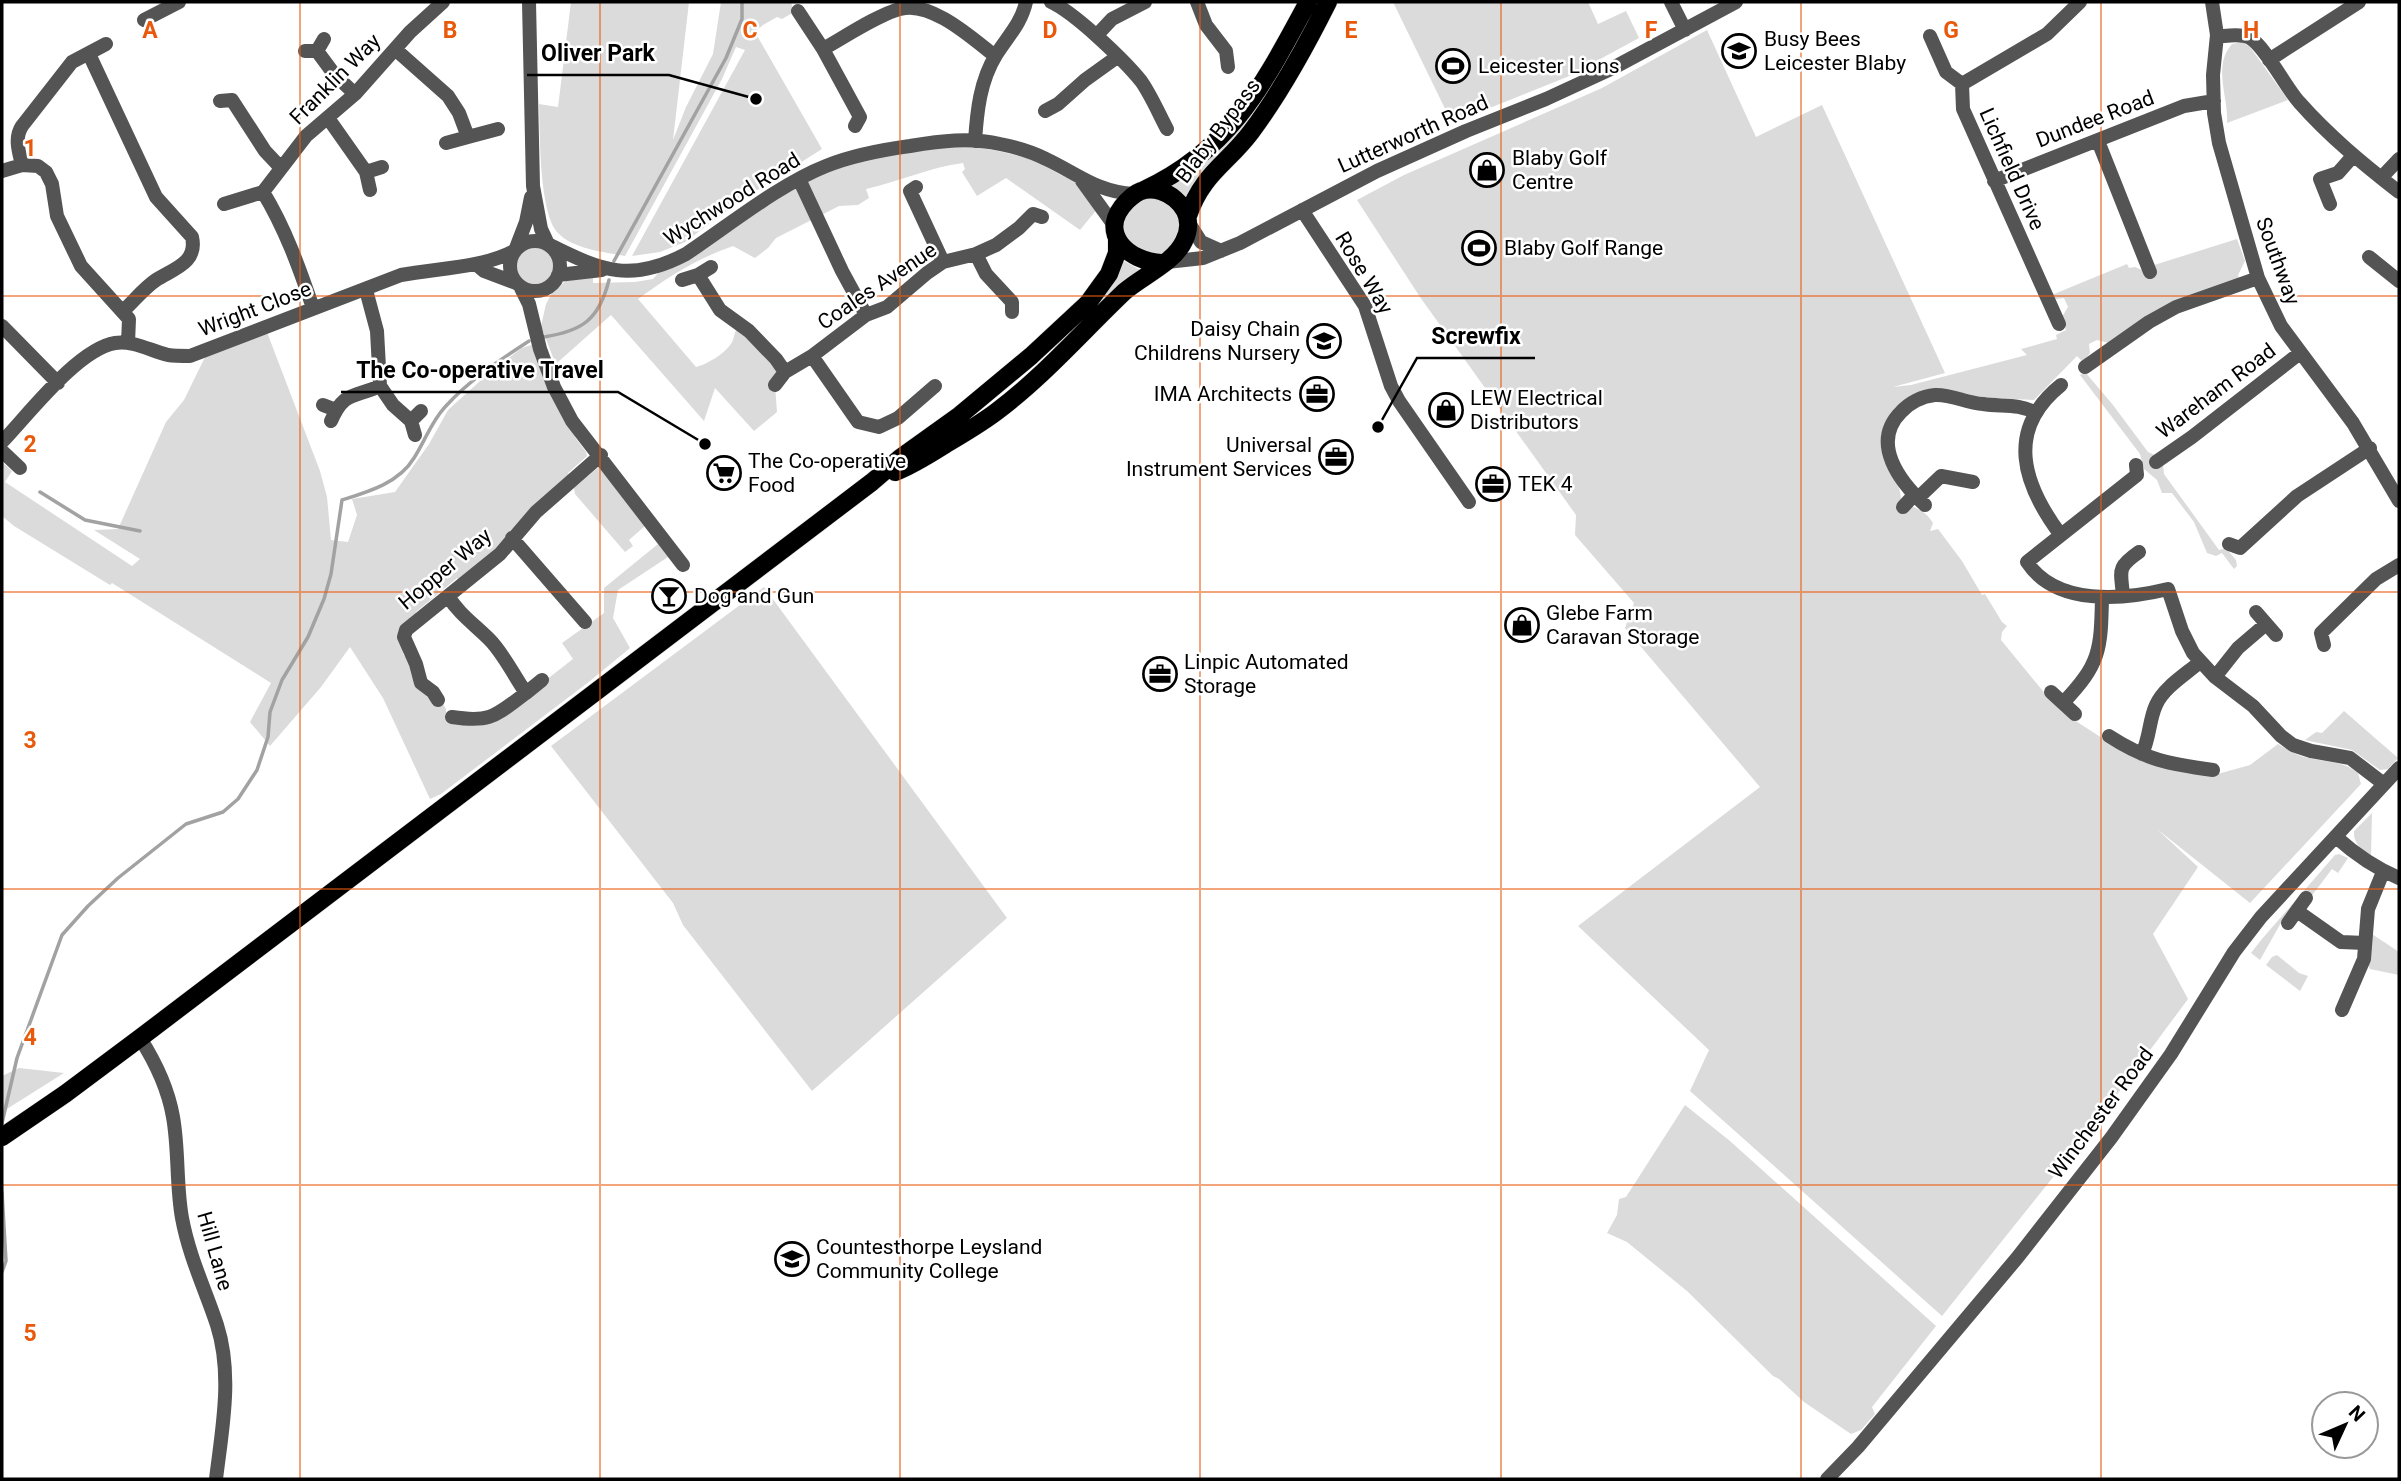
<svg xmlns="http://www.w3.org/2000/svg" width="2401" height="1481" font-family="Roboto,sans-serif">
	<style>
		.green { fill: #dbdbdb }
		.lines { fill: none; stroke-linecap: round; stroke-linejoin: round }
		.stream { stroke: #a2a2a2; stroke-width: 3.5 }
		.major-casing { stroke: #dbdbdb; stroke-width: 19 }
		.minor { stroke: #545454; stroke-width: 14 }
		.major { stroke: #000; stroke-width: 18 }
		.grid { fill: none; stroke: #e8590c; stroke-width: 2; stroke-opacity: 0.55 }
		.labels { text-anchor: middle; dominant-baseline: central; stroke-width: 5; stroke-linejoin: round; paint-order: stroke }
		.poi-label { font-size: 21px; fill: #000; stroke: #fff; text-anchor: start }
		.street-label { font-size: 21px; fill: #000; stroke: #fff }
		.grid-label { font-size: 23px; text-anchor: middle; font-weight: bold; fill: #e8590c; stroke: #fff; stroke-width: 5; stroke-linejoin: round; paint-order: stroke }
		.leader { fill: none; stroke: #000; stroke-width: 2.5 }
		.callout-dot { fill: #000; stroke: #fff; stroke-width: 2.5 }
		.callout-label { font-size: 23px; text-anchor: middle; font-weight: bold; fill: #000; stroke: #fff; stroke-width: 5; stroke-linejoin: round; paint-order: stroke }
	</style>
	<rect width="100%" height="100%" fill="#fff"/>
	<!-- green -->
	<path class="green" d="M571,2H689L673,140L686,107L713,54L721,2H791L794,12L782,19L777,17L763,25L755,32L822,149L737,203L685,242L660,252L632,256L745,50L736,47L722,79L625,256C604,252 573,249 558,233C539,213 540,133 539,104L558,107Z
		M1316,2H1321L1295,51L1246,130L1209,166L1185,199L1167,185L1193,170Z
		M1393,2H1588L1598,24L1626,11L1639,38L1567,77L1452,123Z
		M1707,30L1756,137L1822,105L1945,373L1893,387L1911,385L2027,355L2021,349L2057,339L2056,335L2066,330L2062,317L2068,307L2064,298L2056,299L2051,296L2054,294L2127,264L2129,268L2135,267L2142,270L2151,266L2237,239L2245,261L2238,275L2239,279L2109,343L2097,340L2089,344L2090,353L2083,362L2077,356L2034,400L1976,397L1965,393L1920,392L1882,445C1882,466 1902,481 1901,501C1913,508 1925,509 1933,523L1930,531L1938,529L1962,561L1982,595L1985,594L2002,622L2007,626L2002,632L2001,640L2047,696L2068,716L2122,751L2214,775L2250,765L2278,744C2287,749 2294,754 2304,757C2323,762 2342,760 2358,773L2361,784L2250,903L2157,829L2198,867L2153,934L2188,999L2090,1131L1942,1316L1690,1091L1709,1050L1578,926L1760,787L1625,628L1634,603L1575,535L1576,515L1420,297L1357,200L1404,175L1602,88Z
		M2242,42L2250,47L2288,100L2227,123C2229,98 2212,66 2232,44Z
		M952,140C981,150 1013,151 1041,164C1055,170 1065,181 1081,180L1098,208L1080,230L1006,178L977,196L962,172L965,169L963,163C930,167 898,182 866,189L869,198L858,205L839,206L776,238L768,248L755,258L733,246C698,258 668,277 638,299L696,367C708,364 728,352 733,340C735,333 735,330 740,324L785,372L775,385L777,412L754,431L715,388L704,421L611,315L558,362L554,360L541,326L546,304L553,291L566,281L593,277V283L635,282L653,279L667,263L825,166Z
		M1151,197L1168,202L1181,220C1178,240 1175,250 1154,256L1125,240C1122,219 1125,201 1151,197Z
		M516 265a19 19 0 1 1 38 0a19 19 0 1 1-38 0Z
		M1124,261L1140,270L1055,352L1053,344C1081,319 1109,296 1124,261Z
		M265,327L320,471L327,497L331,540L348,542L357,515L352,499L395,492L429,444L448,410L490,372L522,348L534,344L577,435L575,437L586,452L587,456L568,473L570,476L495,553L460,581L457,578L416,612L403,654L442,702L446,709V721C494,735 512,711 548,684L546,680L573,659L562,643L604,613V588L658,544L668,557L618,590L613,618L630,648L590,681L441,794L430,799L383,698L350,647L321,687L270,746L250,722L271,683L112,583L110,585L14,526L2,516V462L12,471L5,482L132,566L140,559L94,530L118,529L166,422L184,400L209,349Z
		M2085,372L2113,405L2148,452L2159,457L2163,464L2164,474L2219,550L2226,548L2236,560L2237,566L2234,569L2222,553L2216,556L2207,553L2194,522L2172,493H2162L2157,480L2144,469L2140,454L2080,375Z
		M601,465L645,526L629,540L633,546L625,552L575,494L574,488Z
		M764,587L1007,918L812,1091L683,925L673,903L551,746Z
		M2344,711L2398,758L2388,769L2380,770L2352,750L2305,740L2316,732L2322,733Z
		M2372,813L2371,856C2362,849 2353,844 2354,831Z
		M2339,854L2348,858L2338,873L2332,869L2310,898L2282,921L2260,960L2251,953L2262,939L2335,855Z
		M2372,934L2399,952V975L2370,969L2368,965Z
		M2277,955L2299,973L2308,976L2300,991L2266,965L2272,957Z
		M19,1068L64,1073L2,1112V1076Z
		M1685,1105L1730,1141L1936,1326L1872,1407L1875,1414L1861,1430L1851,1434L1804,1402L1779,1379L1773,1376L1687,1291L1627,1242L1607,1233L1617,1215L1619,1199L1626,1197Z"/>
	<g class="lines">
		<!-- stream -->
		<path class="stream" d="M614,261L726,58L742,19V2
			M544,337C582,331 599,320 609,280
			M40,492L85,520L140,531
			M2,1123L17,1058L62,935L88,906L118,878L186,824L223,812L238,799L257,770L268,737L270,712L282,680L308,637L324,599L331,574L342,500C368,492 399,483 414,458C425,441 431,422 445,407C469,380 500,360 529,341
			M2,1192L6,1261L2,1272"/>
		<!-- major casing -->
		<g class="major-casing">
			<path id="major" d="M1144,190C1232,149 1264,83 1308,2
				M1188,216C1202,174 1227,164 1251,132C1281,92 1306,46 1328,2
				M895,472C913,465 930,454 946,444C963,434 980,424 996,412C1043,377 1082,332 1124,292C1142,276 1174,263 1184,241C1192,225 1188,210 1175,199C1167,192 1155,188 1145,190C1138,191 1132,196 1127,201C1096,232 1128,262 1162,263
				M2,1137L65,1094L140,1038L872,482L900,458L960,415L1031,356L1088,303L1109,274L1117,253V238"/>
		</g>
		<!-- minor -->
		<path class="minor" d="M529,2L533,186L541,229L548,244
			M1051,2C1075,13 1124,60 1141,81C1151,95 1159,114 1167,129
			M1197,2L1206,25L1226,51L1228,67
			M1671,2L1685,30
			M2212,2L2217,35L2213,75L2214,113L2219,143L2258,278L2281,326L2353,423L2399,501
			M798,11L823,49
			M144,20L179,2
			M1097,35L1112,19L1145,2
			M1930,36L1946,72L1962,84L1963,109L2059,324
			M2224,36C2232,35 2243,34 2250,38C2265,46 2286,88 2299,102C2329,136 2363,164 2399,192
			M395,49L448,96L459,113L468,137L498,129
			M305,51H317L334,74L355,94
			M317,51L324,39
			M89,54L156,197L192,237C198,263 173,269 156,280C144,288 133,302 123,311
			M2269,60L2359,2
			M1962,84L2047,34L2080,2
			M220,101L232,100L265,151L281,168
			M1045,111L1058,104L1085,80L1117,57
			M328,118L366,172L370,190
			M855,126L860,117L823,49C843,38 879,14 900,9C931,0 973,39 995,56
			M975,141C977,111 980,81 996,55C1008,36 1021,24 1026,2
			M2098,141L2150,272
			M446,143L468,137
			M22,165C19,152 14,138 22,126L72,62L106,44
			M2,171L22,165L38,166L46,172L52,184L57,216L81,266L129,319L128,343
			M366,172L382,167
			M2381,178L2399,159
			M799,179L842,271L866,315
			M1082,181L1116,228
			M1994,181L2184,106L2214,101
			M916,187L910,191L943,262
			M224,204L263,192
			M2330,204L2320,179L2338,173L2353,156
			M1302,210L1365,306L1391,386L1399,401L1469,502
			M1189,223L1201,242L1221,251
			M510 266a25 25 0 1 1 50 0a25 25 0 1 1-50 0Z
			M550,245C602,271 631,283 686,254C728,226 780,184 826,166C853,155 881,150 910,146C940,141 970,137 1000,144C1015,147 1032,152 1046,159C1078,174 1097,192 1134,194
			M516,248L526,222L531,197
			M976,254L986,274L1012,302V312
			M2369,257L2399,281
			M1167,262L1203,258L1240,243L1377,171L1466,131L1546,99L1611,69L1736,2
			M477,265L484,271L516,283
			M558,275L602,270
			M698,275L720,310L749,331L776,359L785,372
			M682,280L698,275L711,267
			M520,286L529,304L540,349L554,387L572,421L683,565
			M366,290L377,331L380,386L393,405L411,421L421,411
			M313,308C299,267 285,228 263,192L306,136L355,94L410,32L443,2
			M2,326L58,383
			M812,356L858,422L879,427L898,418L935,386
			M2085,367L2149,322L2176,307L2258,278
			M775,385L785,372L812,356L866,315L887,307L927,273L943,262L976,254L996,245L1019,228L1033,214L1042,217
			M323,405L336,410
			M331,421C344,391 353,398 380,386
			M411,421L415,435
			M2,442C28,415 78,349 115,343C133,340 151,351 168,355C175,356 183,356 190,356L401,275C438,268 482,268 514,251
			M2,451L20,468
			M2156,462L2192,437L2300,353
			M2136,465L2137,475L2027,562C2056,606 2123,600 2168,589L2182,631L2193,653L2215,677L2253,706L2281,736L2293,745L2311,751L2350,758L2384,784
			M1918,498L1941,476L1973,482
			M1925,505C1900,482 1870,443 1901,412C1909,403 1922,396 1935,395C1951,394 1966,403 1983,404C2002,407 2018,403 2036,413
			M1903,507L1914,495
			M2060,534C2023,484 2005,430 2061,385
			M512,538L585,622
			M2229,544L2240,548L2297,496L2370,448
			M448,596C459,614 474,624 489,639C504,654 514,676 526,693C495,716 491,723 452,717
			M2123,596C2121,570 2116,568 2139,552
			M2256,612L2276,635
			M2324,645L2321,633L2376,579L2399,565
			M2215,677L2238,648L2266,624
			M2051,692L2075,714
			M526,693L542,680
			M438,700L433,692L421,683L416,664L404,637L406,630L500,554L536,512L601,455
			M2063,703C2100,664 2101,651 2102,597
			M2109,736C2146,760 2169,764 2213,770
			M2142,754C2150,737 2149,720 2156,705C2163,688 2186,674 2200,662
			M2336,837C2356,855 2375,868 2399,878
			M2297,911L2341,942L2365,943
			M2288,923L2306,898
			M2342,1010L2364,959L2368,909L2383,872
			M140,1038C156,1063 168,1088 173,1117C179,1150 176,1185 182,1218C189,1256 205,1289 217,1325C233,1375 222,1429 216,1479
			M1827,1479L1858,1447L2017,1258L2111,1138L2171,1054L2234,952L2261,917L2399,768"/>
		<!-- major -->
		<use href="#major" class="major"/>
	</g>
	<!-- grid -->
	<path class="grid" d="M300,2V1479M600,2V1479M900,2V1479M1200,2V1479M1501,2V1479M1801,2V1479M2101,2V1479M2,296H2399M2,592H2399M2,889H2399M2,1185H2399"/>
	<!-- icons -->
	<defs>
		<g id="school-ring" transform="scale(1.75)"><circle r="9.5" fill="#fff" stroke="#000" stroke-width="1.5"/><path d="M0-5L7-2L0 1L-7-2ZM-4 1L0 2.5L4 1V4Q0 6-4 4Z" fill="#000"/></g>
		<g id="stadium-ring" transform="scale(1.75)"><circle r="9.5" fill="#fff" stroke="#000" stroke-width="1.5"/><path d="M0-5a6.5 5 0 1 0 0 10a6.5 5 0 1 0 0-10ZM-3.5-1.8h7v3.6h-7Z" fill="#000"/></g>
		<g id="shop-ring" transform="scale(1.75)"><circle r="9.5" fill="#fff" stroke="#000" stroke-width="1.5"/><path d="M-5-2.5h2.3a2.7 3.5 0 0 1 5.4 0H5L5.5 6h-11ZM-1.5-2.5h3a1.5 2.3 0 0 0-3 0Z" fill="#000"/></g>
		<g id="office-ring" transform="scale(1.75)"><circle r="9.5" fill="#fff" stroke="#000" stroke-width="1.5"/><path d="M-6-3h4V-5.5h4V-3h4V5H-6ZM-1-4.5V-3h2v-1.5ZM-6 0V1H6V0Z" fill="#000"/></g>
		<g id="supermarket-ring" transform="scale(1.75)"><circle r="9.5" fill="#fff" stroke="#000" stroke-width="1.5"/><path d="M-6-5.5h2.5l.6 2H6L4.5 2H-2.5L-4.4-4H-6ZM-1.5 3.2a1.3 1.3 0 1 0 .1 0ZM3 3.2a1.3 1.3 0 1 0 .1 0Z" fill="#000"/></g>
		<g id="bar-ring" transform="scale(1.75)"><circle r="9.5" fill="#fff" stroke="#000" stroke-width="1.5"/><path d="M-6-5H6L.8 .8V4.5H3.5V6h-7V4.5H-.8V.8Z" fill="#000"/></g>
	</defs>
	<g fill-rule="evenodd">
		<use href="#school-ring" x="1739" y="51"/>
		<use href="#stadium-ring" x="1453" y="66"/>
		<use href="#shop-ring" x="1487" y="170"/>
		<use href="#stadium-ring" x="1479" y="248"/>
		<use href="#school-ring" x="1324" y="341"/>
		<use href="#office-ring" x="1317" y="394"/>
		<use href="#shop-ring" x="1446" y="410"/>
		<use href="#office-ring" x="1336" y="457"/>
		<use href="#supermarket-ring" x="724" y="473"/>
		<use href="#office-ring" x="1493" y="484"/>
		<use href="#bar-ring" x="669" y="596"/>
		<use href="#shop-ring" x="1522" y="625"/>
		<use href="#office-ring" x="1160" y="674"/>
		<use href="#school-ring" x="792" y="1259"/>
	</g>
	<g class="labels">
		<!-- poi labels -->
		<g class="poi-label">
			<text x="1764" y="39">Busy Bees<tspan x="1764" dy="24">Leicester Blaby</tspan></text>
			<text x="1478" y="66">Leicester Lions</text>
			<text x="1512" y="158">Blaby Golf<tspan x="1512" dy="24">Centre</tspan></text>
			<text x="1504" y="248">Blaby Golf Range</text>
			<text x="1300" y="329" text-anchor="end">Daisy Chain<tspan x="1300" dy="24">Childrens Nursery</tspan></text>
			<text x="1292" y="394" text-anchor="end">IMA Architects</text>
			<text x="1470" y="398">LEW Electrical<tspan x="1470" dy="24">Distributors</tspan></text>
			<text x="1312" y="445" text-anchor="end">Universal<tspan x="1312" dy="24">Instrument Services</tspan></text>
			<text x="748" y="461">The Co-operative<tspan x="748" dy="24">Food</tspan></text>
			<text x="1518" y="484">TEK 4</text>
			<text x="694" y="596">Dog and Gun</text>
			<text x="1546" y="613">Glebe Farm<tspan x="1546" dy="24">Caravan Storage</tspan></text>
			<text x="1184" y="662">Linpic Automated<tspan x="1184" dy="24">Storage</tspan></text>
			<text x="816" y="1247">Countesthorpe Leysland<tspan x="816" dy="24">Community College</tspan></text>
		</g>
		<!-- street labels -->
		<g class="street-label">
			<text transform="translate(335 79) rotate(-45)">Franklin Way</text>
			<text transform="translate(2095 119) rotate(-21)">Dundee Road</text>
			<text transform="translate(1218 131) rotate(-53)">Blaby Bypass</text>
			<text transform="translate(1413 134) rotate(-24)">Lutterworth Road</text>
			<text transform="translate(2012 169) rotate(66)">Lichfield Drive</text>
			<text transform="translate(732 199) rotate(-32)">Wychwood Road</text>
			<text transform="translate(2278 261) rotate(70)">Southway</text>
			<text transform="translate(1364 273) rotate(59)">Rose Way</text>
			<text transform="translate(877 286) rotate(-34)">Coales Avenue</text>
			<text transform="translate(255 309) rotate(-21)">Wright Close</text>
			<text transform="translate(2216 391) rotate(-37)">Wareham Road</text>
			<text transform="translate(445 569) rotate(-40)">Hopper Way</text>
			<text transform="translate(2101 1113) rotate(-53)">Winchester Road</text>
			<text transform="translate(215 1251) rotate(74)">Hill Lane</text>
		</g>
	</g>
	<g class="grid-label">
		<text x="150" y="38">A</text>
		<text x="450" y="38">B</text>
		<text x="750" y="38">C</text>
		<text x="1050" y="38">D</text>
		<text x="1351" y="38">E</text>
		<text x="1651" y="38">F</text>
		<text x="1951" y="38">G</text>
		<text x="2251" y="38">H</text>
		<text x="30" y="156">1</text>
		<text x="30" y="452">2</text>
		<text x="30" y="748">3</text>
		<text x="30" y="1045">4</text>
		<text x="30" y="1341">5</text>
	</g>
	<!-- callouts -->
	<path class="leader" d="M756 99L669 75H527M1378 427L1417 358H1535M705 444L618 392H341"/>
	<g class="callout-dot">
		<circle cx="756" cy="99" r="7"/>
		<circle cx="1378" cy="427" r="7"/>
		<circle cx="705" cy="444" r="7"/>
	</g>
	<g class="callout-label">
		<text x="598" y="61">Oliver Park</text>
		<text x="1476" y="344">Screwfix</text>
		<text x="480" y="378">The Co-operative Travel</text>
	</g>
	<!-- border -->
	<rect width="2401" height="1481" fill="none" stroke="#000000" stroke-width="7"/>
	<!-- north arrow -->
	<g transform="translate(2345 1425) rotate(46)"><circle r="33" fill="#ffffff" stroke="#999999" stroke-width="2"/>
	<path d="M0-5L12 26L0 18L-12 26Z" fill="#000000"/>
	<text y="-10" font-size="19" font-weight="bold" text-anchor="middle" fill="#000000">N</text>
	</g>
</svg>
